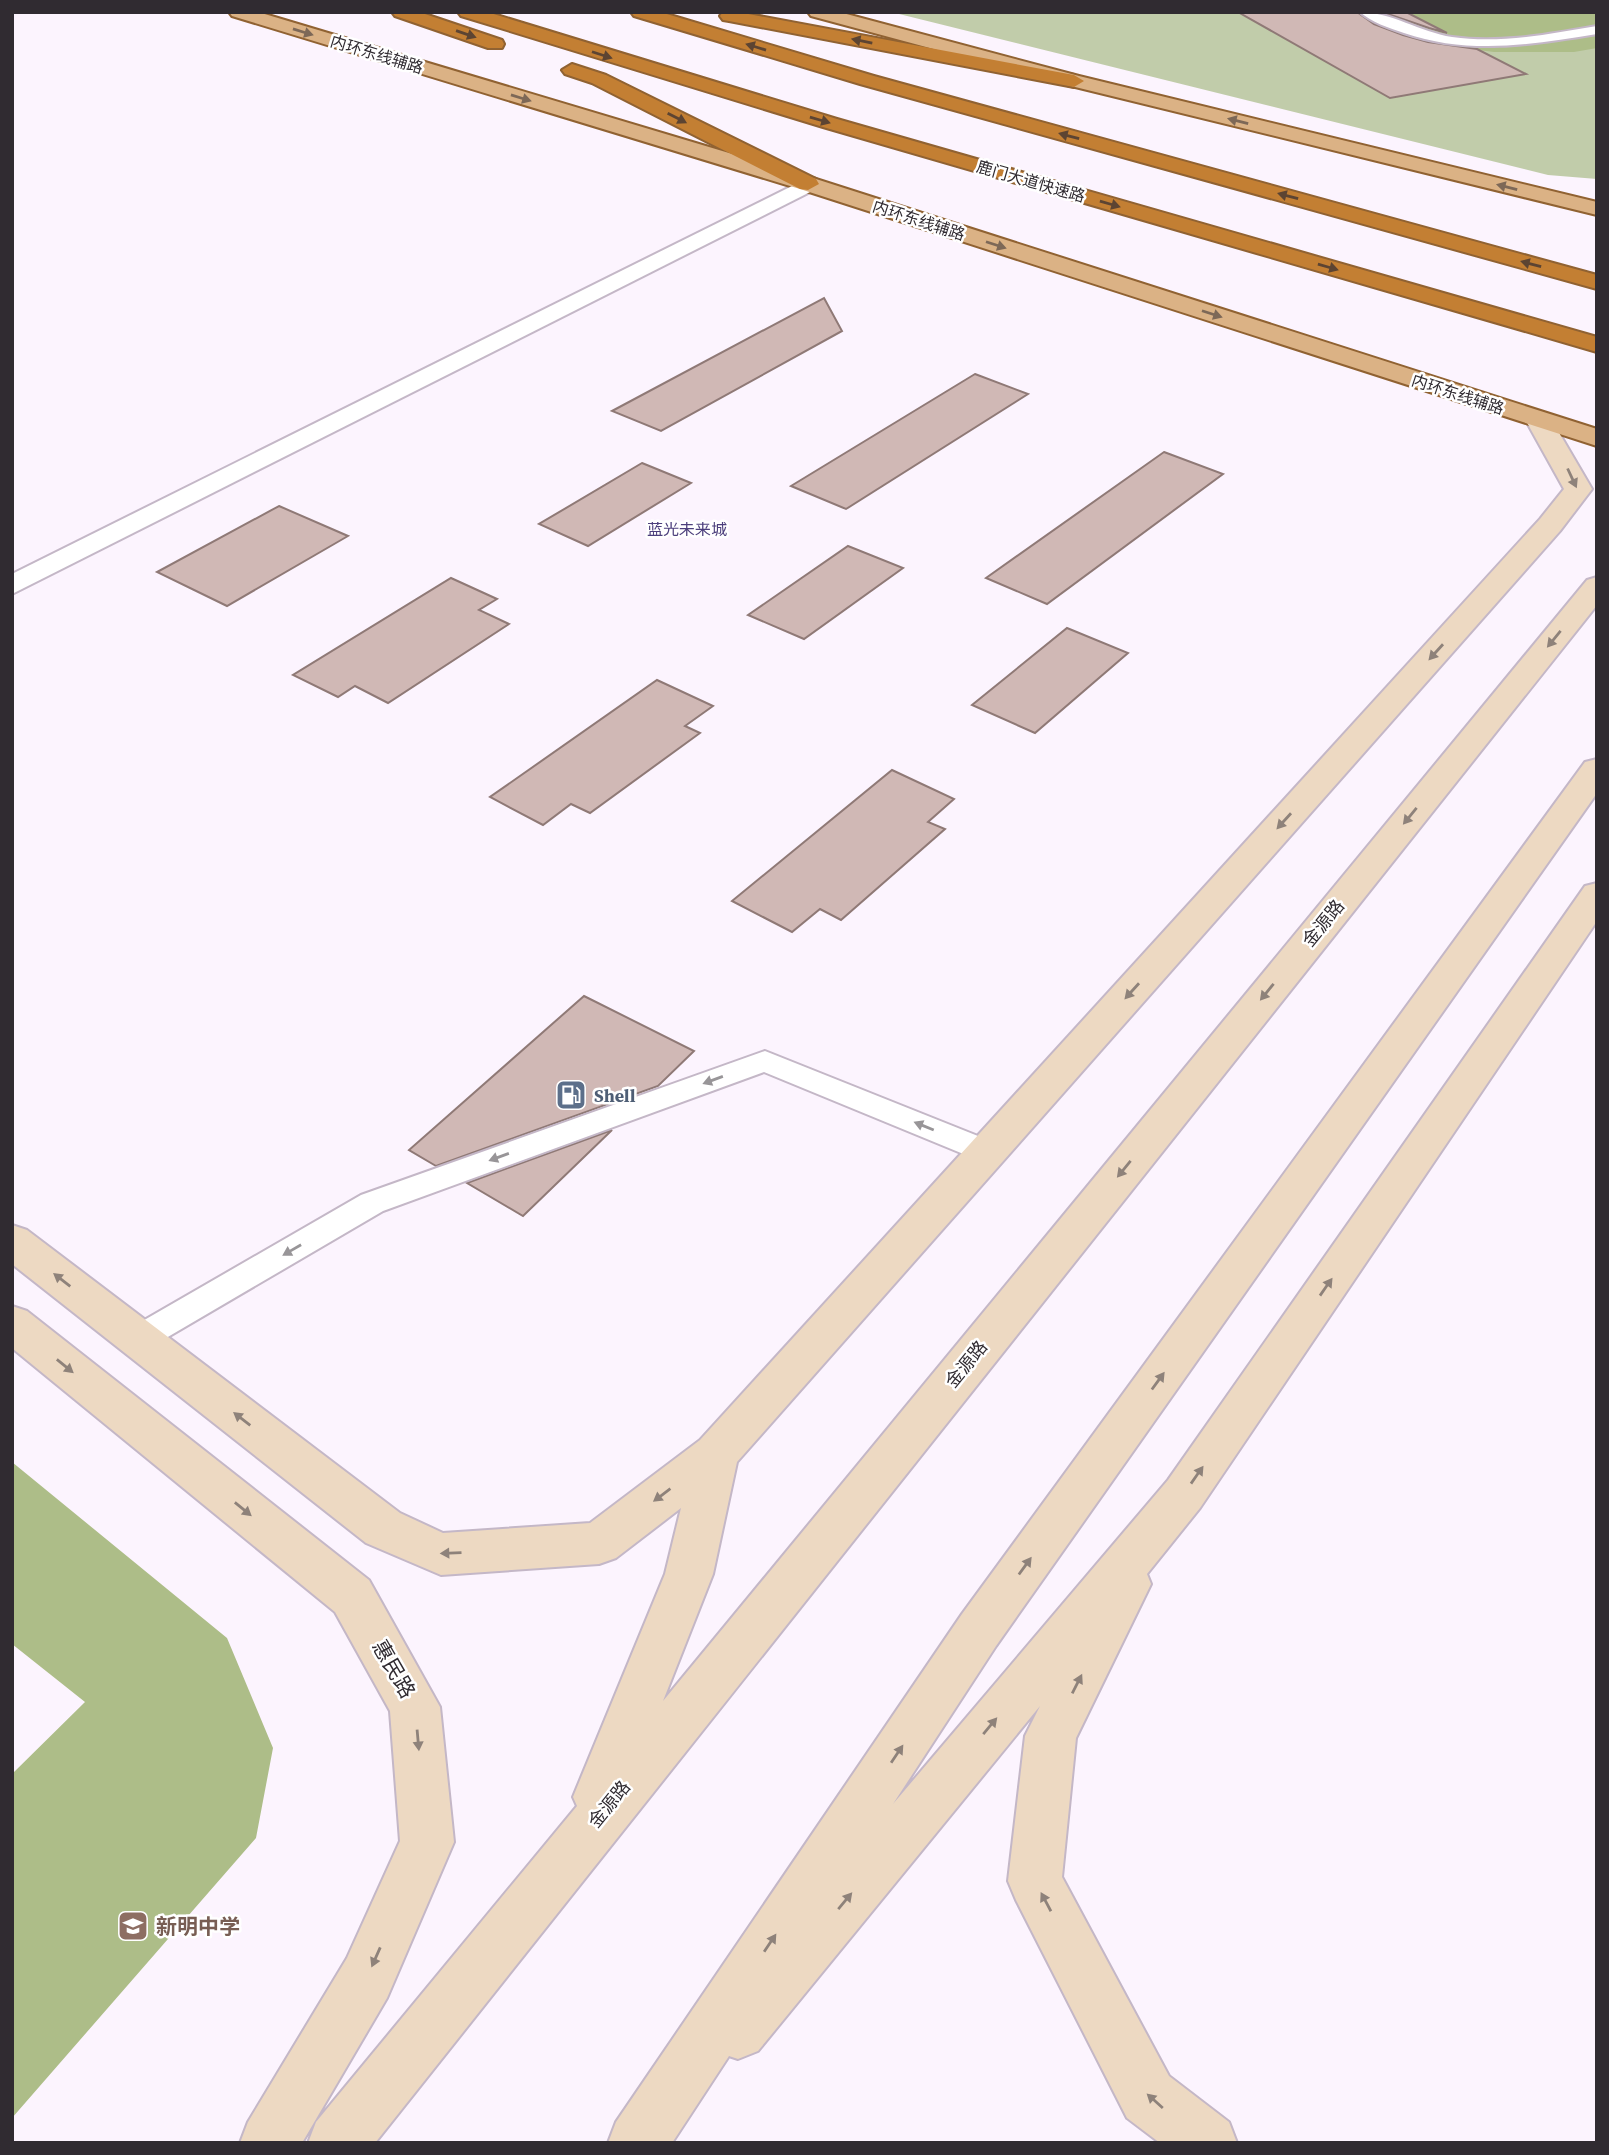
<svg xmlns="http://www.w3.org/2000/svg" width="1609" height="2155" font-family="'Source Serif 4','Noto Sans SC',serif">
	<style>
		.green { fill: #c1ccaa }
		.forest { fill: #adbd88 }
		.building { fill: #d0b8b5; stroke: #8f7976; stroke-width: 2 }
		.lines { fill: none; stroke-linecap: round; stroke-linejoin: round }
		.lane-casing { stroke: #c4b7c7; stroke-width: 4 }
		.street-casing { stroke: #c4b7c7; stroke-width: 4 }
		.secondary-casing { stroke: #c4b7c7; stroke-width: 4 }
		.primary-casing { stroke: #906232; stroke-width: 4 }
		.highway-casing { stroke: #906232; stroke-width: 4 }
		.lane { fill: #fff; fill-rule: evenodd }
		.street { fill: #fff; fill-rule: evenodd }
		.secondary { fill: #edd9c2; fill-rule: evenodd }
		.primary { fill: #dbb285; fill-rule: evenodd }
		.highway { fill: #c37f33; fill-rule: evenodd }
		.oneway { fill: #7d6857 }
		.oneway2 { fill: #5c4432 }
		.oneway3 { fill: #8e827a }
		.oneway4 { fill: #989598 }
		.labels { text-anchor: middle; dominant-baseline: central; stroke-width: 5; stroke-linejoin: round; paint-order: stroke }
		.far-street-label { font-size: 16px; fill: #302b31; stroke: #fff }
		.far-neighbourhood-label { font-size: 16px; fill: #4c3f7c; stroke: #fff }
		.street-label { font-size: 18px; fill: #302b31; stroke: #fff }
		.service-label { font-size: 18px; font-weight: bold; fill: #4e5e75; stroke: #fff; text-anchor: start }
		.near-street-label { font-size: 21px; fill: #302b31; stroke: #fff }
		.near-education-label { font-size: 21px; font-weight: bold; fill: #785e54; stroke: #fff; text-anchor: start }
	</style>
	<rect width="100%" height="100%" fill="#fcf4fe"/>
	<!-- green -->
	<path class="green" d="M891,12H1597V179L1548,175Z"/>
	<!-- forest -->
	<path class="forest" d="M1346,12H1597V48L1574,52H1494L1399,40Z
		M12,1462L227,1638L273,1748L256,1838L12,2118V1774L85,1702L12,1644Z"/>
	<!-- building -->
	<path class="building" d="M1238,12H1357L1374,24L1403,35L1428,42L1477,49L1526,74L1390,98Z
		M1382,12H1406L1447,33L1429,28Z
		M824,298L842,331L661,431L612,411Z
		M975,374L1028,394L846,509L791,486Z
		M1164,452L1223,474L1047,604L986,578Z
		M642,463L691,483L588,546L539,524Z
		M279,506L348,536L227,606L157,572Z
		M848,546L903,568L804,639L748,615Z
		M451,578L497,599L479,610L509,624L388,703L355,686L338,697L293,675Z
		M1067,628L1128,653L1035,733L972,705Z
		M657,680L713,706L685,726L700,733L590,813L571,804L543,825L490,797Z
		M892,770L954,799L928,822L945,829L841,920L820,909L792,932L732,901Z
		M584,996L694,1051L658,1086L436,1166L409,1150Z
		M612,1130L523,1216L467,1183Z"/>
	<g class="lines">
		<!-- lane casing -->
		<g class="lane-casing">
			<path id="lane" d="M1360,12C1391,12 1420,32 1452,37C1500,44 1549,34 1597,26V34C1531,45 1468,55 1404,33C1389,28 1371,22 1360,12Z
				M765,1051L998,1144L1003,1152L998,1160L988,1163L978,1160L764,1072L383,1211L149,1348L138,1352L127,1348L122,1339L127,1330L361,1195Z"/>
		</g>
		<!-- street casing -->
		<g class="street-casing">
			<path id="street" d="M808,178L819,184L816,189L12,594V574Z"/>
		</g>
		<!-- secondary casing -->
		<g class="secondary-casing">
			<path id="secondary" d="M1538,411L1547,414L1551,419L1592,489L1560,531L737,1462L713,1574L663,1701L1587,580L1597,577V605L375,2143H308L316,2122L577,1806L573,1797L665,1574L681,1508L616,1558L599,1564L441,1575L366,1543L12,1264V1225L27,1230L400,1513L443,1533L590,1523L700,1440L1540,519L1564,489L1525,419L1529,414Z
				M1597,759V793L996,1646L893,1804L1168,1480L1585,886L1597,883V921L1200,1508L1147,1574L1151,1584L1076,1738L1062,1877L1169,2076L1229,2122L1237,2143H1160L1127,2118L1016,1900L1008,1881L1025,1736L1040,1706L758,2051L738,2059L729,2056L672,2143H608L616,2122L962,1614L1585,762Z
				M12,1306L27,1311L369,1580L440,1707L454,1842L387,1998L302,2143H240L248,2122L347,1958L400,1841L390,1711L335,1612L12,1348Z"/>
		</g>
		<!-- primary casing -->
		<g class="primary-casing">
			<path id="primary" d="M229,12H258L816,179L1597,429V446L800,189L232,16Z
				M808,12H839L1079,76L1597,202V215L1067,85L811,16Z"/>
		</g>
		<!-- highway casing -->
		<g class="highway-casing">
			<path id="highway" d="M392,12H419L502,40L504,44L502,48H488L395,16Z
				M458,12H487L837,119L1597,337V352L823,127L461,16Z
				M631,12H660L874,76L1597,275V289L860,84L634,16Z
				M723,12H738L1074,75L1084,81L1074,87L729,21L723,20L720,16Z
				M572,64L606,75L816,179L819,184L808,190L800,189L592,83L565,74L562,70Z"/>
		</g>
		<!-- lane -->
		<use href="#lane" class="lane"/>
		<!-- street -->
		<use href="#street" class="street"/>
		<!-- secondary -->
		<use href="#secondary" class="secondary"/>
		<!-- primary -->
		<use href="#primary" class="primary"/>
		<!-- highway -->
		<use href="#highway" class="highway"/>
	</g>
	<!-- one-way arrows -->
	<defs><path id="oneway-solid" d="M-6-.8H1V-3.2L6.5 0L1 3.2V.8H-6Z" transform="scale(1.75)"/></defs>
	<g class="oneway">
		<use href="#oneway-solid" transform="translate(303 32) rotate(17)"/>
		<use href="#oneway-solid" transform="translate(521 98) rotate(17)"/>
		<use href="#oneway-solid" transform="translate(1238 121) rotate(-166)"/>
		<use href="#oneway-solid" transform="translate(1507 187) rotate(-166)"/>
		<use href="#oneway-solid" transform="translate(996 245) rotate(18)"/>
		<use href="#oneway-solid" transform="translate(1212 314) rotate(18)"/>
	</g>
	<g class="oneway2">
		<use href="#oneway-solid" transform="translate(466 34) rotate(19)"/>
		<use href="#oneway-solid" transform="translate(862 41) rotate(-169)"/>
		<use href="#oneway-solid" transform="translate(756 47) rotate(-163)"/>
		<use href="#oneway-solid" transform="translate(602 55) rotate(18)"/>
		<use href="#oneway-solid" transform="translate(677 118) rotate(27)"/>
		<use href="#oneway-solid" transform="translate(820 120) rotate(16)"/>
		<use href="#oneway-solid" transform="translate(1069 136) rotate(-165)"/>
		<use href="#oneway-solid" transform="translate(1288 196) rotate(-165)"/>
		<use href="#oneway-solid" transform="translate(1110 204) rotate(16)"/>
		<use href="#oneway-solid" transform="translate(1531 264) rotate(-165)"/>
		<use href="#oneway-solid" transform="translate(1328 267) rotate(16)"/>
	</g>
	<g class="oneway3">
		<use href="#oneway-solid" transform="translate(1572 478) rotate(65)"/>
		<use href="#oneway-solid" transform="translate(1554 639) rotate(129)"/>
		<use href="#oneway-solid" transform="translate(1436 652) rotate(132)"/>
		<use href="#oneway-solid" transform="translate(1410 816) rotate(129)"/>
		<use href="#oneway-solid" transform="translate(1284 821) rotate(132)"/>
		<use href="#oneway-solid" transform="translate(1132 991) rotate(132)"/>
		<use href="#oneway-solid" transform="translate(1267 992) rotate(129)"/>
		<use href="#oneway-solid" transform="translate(1124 1169) rotate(129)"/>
		<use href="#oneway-solid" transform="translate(62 1280) rotate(-142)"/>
		<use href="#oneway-solid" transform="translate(1326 1287) rotate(-55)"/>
		<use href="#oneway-solid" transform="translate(65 1366) rotate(39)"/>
		<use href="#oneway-solid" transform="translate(1158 1381) rotate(-54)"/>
		<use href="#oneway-solid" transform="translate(242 1419) rotate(-142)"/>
		<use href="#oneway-solid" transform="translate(1197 1475) rotate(-55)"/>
		<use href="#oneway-solid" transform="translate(662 1495) rotate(143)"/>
		<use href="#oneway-solid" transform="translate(243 1509) rotate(39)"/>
		<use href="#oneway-solid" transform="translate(451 1553) rotate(178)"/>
		<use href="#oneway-solid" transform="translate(1025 1566) rotate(-54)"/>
		<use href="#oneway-solid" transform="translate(1077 1684) rotate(-63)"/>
		<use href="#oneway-solid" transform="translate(990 1726) rotate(-50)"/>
		<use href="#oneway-solid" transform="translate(418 1740) rotate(85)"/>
		<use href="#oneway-solid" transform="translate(897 1754) rotate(-56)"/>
		<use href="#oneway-solid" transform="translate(845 1901) rotate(-50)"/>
		<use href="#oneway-solid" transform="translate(1046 1902) rotate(-118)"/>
		<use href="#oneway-solid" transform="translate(770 1943) rotate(-56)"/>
		<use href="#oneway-solid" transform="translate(376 1957) rotate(114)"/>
		<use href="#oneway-solid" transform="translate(1155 2101) rotate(-138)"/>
	</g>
	<g class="oneway4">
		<use href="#oneway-solid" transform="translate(713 1080) rotate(160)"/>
		<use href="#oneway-solid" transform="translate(924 1126) rotate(-158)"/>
		<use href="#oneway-solid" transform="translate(499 1157) rotate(160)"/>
		<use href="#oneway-solid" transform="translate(292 1250) rotate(150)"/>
	</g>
	<!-- icons -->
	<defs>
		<g id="fuel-square" transform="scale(1.575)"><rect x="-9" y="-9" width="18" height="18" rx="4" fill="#5c6f8a" stroke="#fff"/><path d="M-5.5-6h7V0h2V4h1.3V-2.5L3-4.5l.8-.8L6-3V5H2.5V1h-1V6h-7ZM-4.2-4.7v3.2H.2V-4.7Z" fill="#fff"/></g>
		<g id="school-square" transform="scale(1.575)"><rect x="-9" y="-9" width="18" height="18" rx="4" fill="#8d6e63" stroke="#fff"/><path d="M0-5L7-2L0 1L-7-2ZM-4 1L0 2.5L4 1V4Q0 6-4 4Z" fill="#fff"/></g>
	</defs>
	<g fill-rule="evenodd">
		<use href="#fuel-square" x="571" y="1095"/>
		<use href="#school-square" x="133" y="1926"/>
	</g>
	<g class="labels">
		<!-- far-street labels -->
		<g class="far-street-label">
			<text transform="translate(377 54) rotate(17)">内环东线辅路</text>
			<text transform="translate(1031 181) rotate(16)">鹿门大道快速路</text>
			<text transform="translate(919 220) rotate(18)">内环东线辅路</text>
			<text transform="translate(1458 394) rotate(18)">内环东线辅路</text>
		</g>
		<!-- far-neighbourhood labels -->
		<g class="far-neighbourhood-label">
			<text x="687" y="529">蓝光未来城</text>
		</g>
		<!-- street labels -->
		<g class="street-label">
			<text transform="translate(1323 923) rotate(-51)">金源路</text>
			<text transform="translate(966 1364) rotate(-51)">金源路</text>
			<text transform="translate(609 1804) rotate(-51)">金源路</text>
		</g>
		<!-- service labels -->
		<g class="service-label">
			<text x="594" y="1095">Shell</text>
		</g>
		<!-- near-street labels -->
		<g class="near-street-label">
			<text transform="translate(394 1669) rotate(60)">惠民路</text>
		</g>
		<!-- near-education labels -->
		<g class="near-education-label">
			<text x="156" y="1926">新明中学</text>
		</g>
	</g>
	<!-- border -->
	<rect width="1609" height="2155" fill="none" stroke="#302b31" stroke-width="28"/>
</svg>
